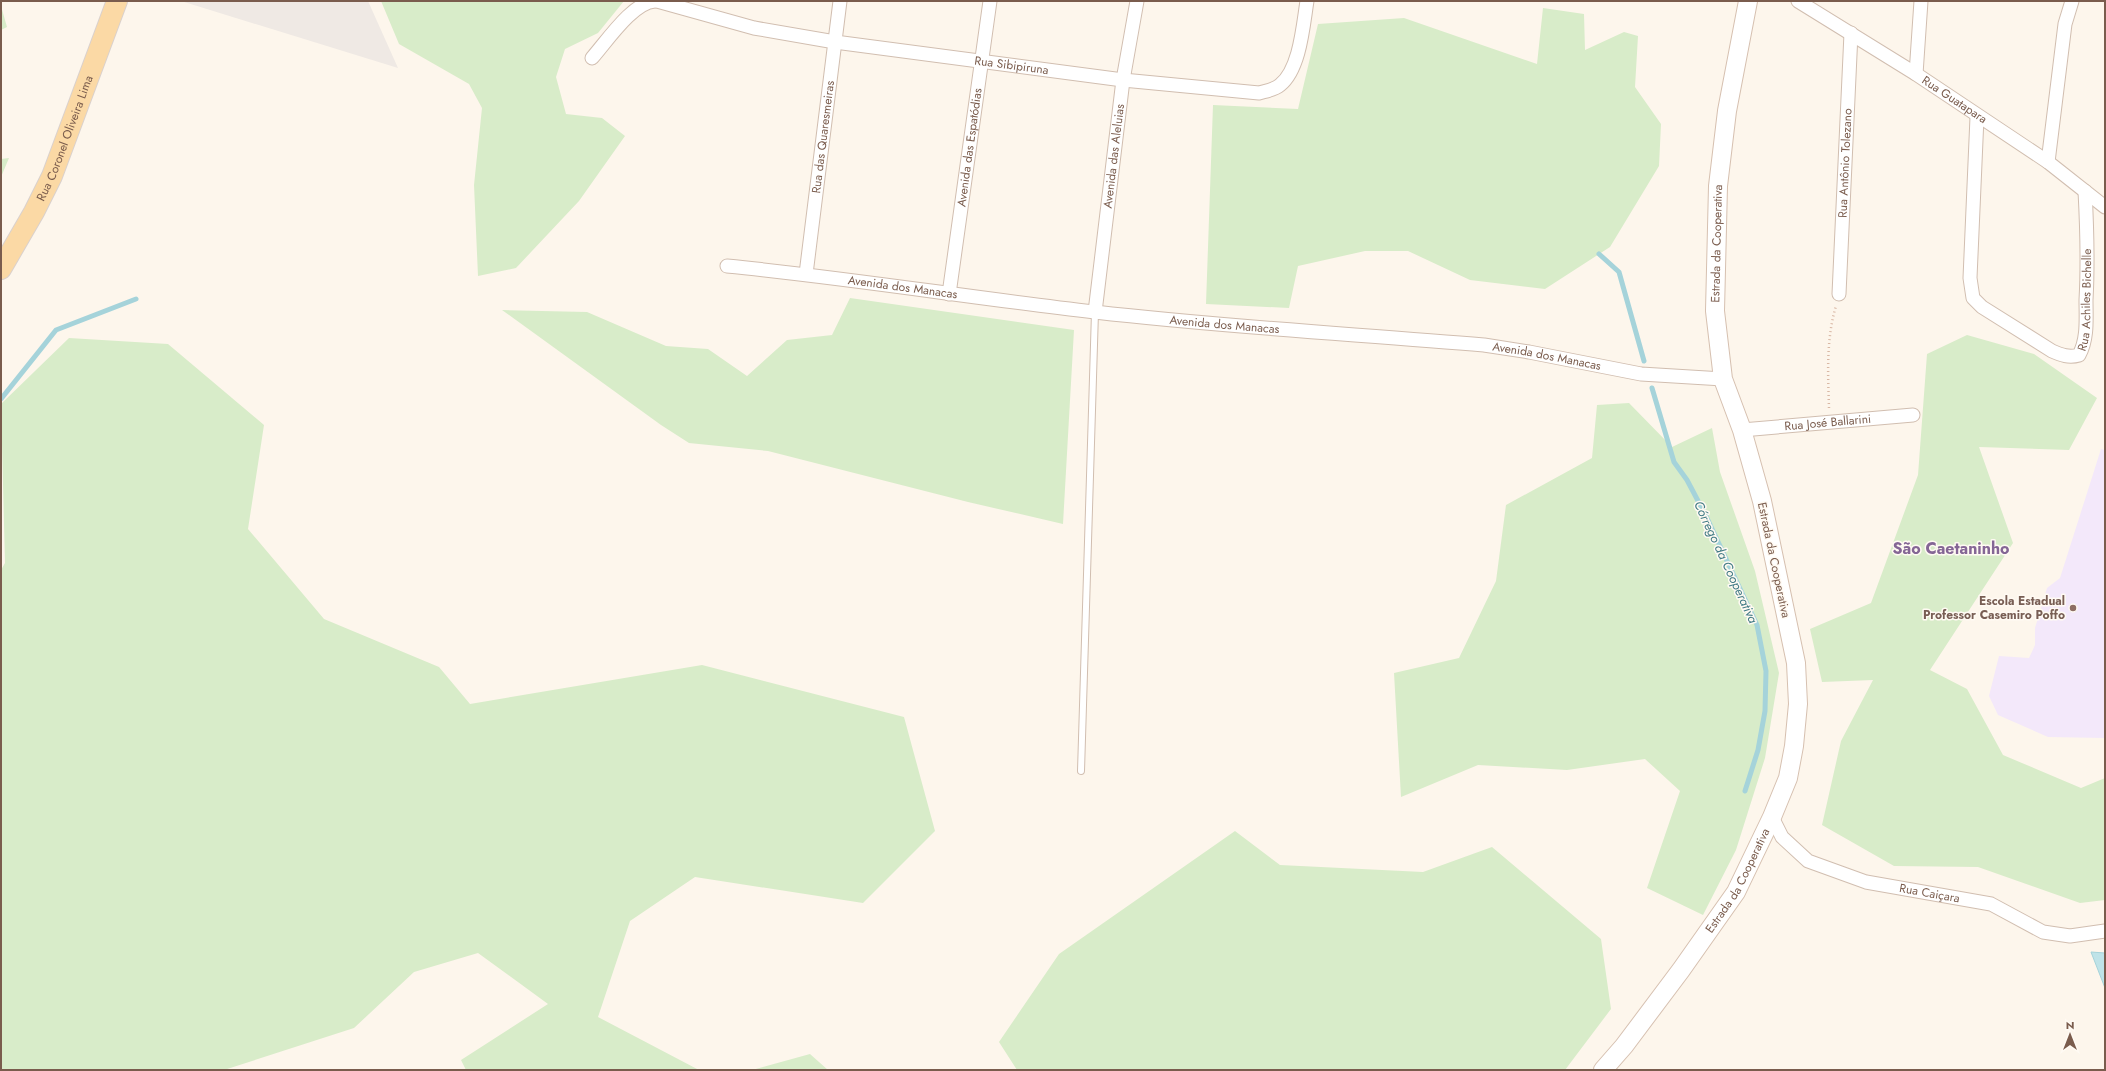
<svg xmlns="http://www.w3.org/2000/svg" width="2106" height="1071" font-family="Jost,sans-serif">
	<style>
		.industrial { fill: #efe9e4 }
		.education { fill: #f3e8fa }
		.green { fill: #d8ecc9 }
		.water { fill: #bfe3e8; stroke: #a5d3da }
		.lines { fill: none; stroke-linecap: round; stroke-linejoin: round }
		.stream { stroke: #a5d3da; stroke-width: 5 }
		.lane-casing { stroke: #d1beb0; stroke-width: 8 }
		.street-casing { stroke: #d1beb0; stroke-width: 15 }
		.secondary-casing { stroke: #d6c0b0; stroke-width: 20 }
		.primary-casing { stroke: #dad1cd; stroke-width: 22 }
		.path { stroke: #d9b8a5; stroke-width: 2.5; stroke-dasharray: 1 3; stroke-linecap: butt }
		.lane { stroke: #fff; stroke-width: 6 }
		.street { stroke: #fff; stroke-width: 13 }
		.secondary { stroke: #fff; stroke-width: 18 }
		.primary { stroke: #fbd9a5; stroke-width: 20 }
		.education-dot { fill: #8d6e63; stroke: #fffaf3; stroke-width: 1.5 }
		.labels { text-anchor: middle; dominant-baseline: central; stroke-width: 3; stroke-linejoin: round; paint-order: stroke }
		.street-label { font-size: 12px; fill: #7a5c4d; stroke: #fffaf3 }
		.education-label { font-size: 12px; font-weight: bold; fill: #785e54; stroke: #fffaf3; text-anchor: end }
		.water-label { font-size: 13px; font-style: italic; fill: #437c86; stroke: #fffaf3 }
		.district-label { font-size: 16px; font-weight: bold; fill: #846695; stroke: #fffaf3 }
	</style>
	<rect width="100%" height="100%" fill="#fdf6ec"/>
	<!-- industrial -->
	<path class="industrial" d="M181,1H368L398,68Z"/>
	<!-- education -->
	<path class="education" d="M2101,449L2105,450V738L2048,737L1998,715L1989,696L1999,656L2029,658L2035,645V628L2047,588L2060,578Z"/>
	<!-- green -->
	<path class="green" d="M381,1H624L598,33L565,49L556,77L566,114L602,118L625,136L579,201L516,268L478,276L474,185L482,108L469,84L399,44Z
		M1,6L7,27L1,30Z
		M1543,8L1584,14L1585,50L1624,32L1638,36L1635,87L1661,124L1659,166L1610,247L1545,289L1470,280L1408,251H1365L1298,266L1289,308L1206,304L1213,105L1298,109L1318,24L1404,18L1537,64Z
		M9,158L1,177V159Z
		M850,298L1074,330L1063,524L968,502L768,451L689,443L661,425L502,310L587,312L666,346L708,349L747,376L787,340L832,335Z
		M1967,335L2034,354L2097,398L2069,450L1979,447L2013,543L1930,670L1967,689L2003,755L2081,788L2105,778V900L2080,903L1978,867L1894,866L1822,825L1841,741L1873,680L1822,682L1810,629L1871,603L1918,475L1927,354Z
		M69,338L168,344L264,425L248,529L324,619L439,667L470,704L702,665L904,717L935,831L863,903L695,877L630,921L598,1017L699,1070H466L461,1060L548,1004L478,953L414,972L354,1028L224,1070H1V570L5,563L1,404Z
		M1629,403L1672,447L1712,428L1720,472L1755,571L1779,673L1765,758L1736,850L1703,915L1647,888L1680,791L1645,759L1567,770L1478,765L1401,797L1394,673L1459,658L1496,581L1506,505L1592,458L1597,405Z
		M1235,831L1280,865L1423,872L1492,847L1601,939L1611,1009L1565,1070H1017L999,1042L1059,954Z
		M810,1054L828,1070H752Z"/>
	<!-- water -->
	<path class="water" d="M2091,952L2105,953V988Z"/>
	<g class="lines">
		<!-- stream -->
		<path class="stream" d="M1599,254L1619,272L1644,361
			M1652,388L1674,462L1687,480L1706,516L1757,625L1766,671L1765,711L1758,750L1745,791
			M1,399L56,330L136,299"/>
		<!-- lane casing -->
		<g class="lane-casing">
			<path id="lane" d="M1081,771L1095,312"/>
		</g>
		<!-- street casing -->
		<g class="street-casing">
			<g id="street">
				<path id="s1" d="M657,1L754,28L835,42L1123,80L1259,93C1266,91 1274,90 1280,85C1300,69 1303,26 1307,1"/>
				<path id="s2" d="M1798,1L1916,74L2048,162L2105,207"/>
				<path d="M592,58C607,41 633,2 655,1"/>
				<path d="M1916,74L1921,1"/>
				<path id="s3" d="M1977,117L1970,278L1973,298L1982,307L2052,351C2061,355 2069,358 2079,355C2088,339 2086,318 2086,300C2088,264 2087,228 2085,191"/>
				<path d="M2048,162L2065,24L2072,1"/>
				<path id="s4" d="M727,266C850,278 972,298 1095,312C1224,327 1354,334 1484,345L1529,352L1641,374L1723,379"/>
				<path id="s5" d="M806,274L840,1"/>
				<path id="s6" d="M949,294L990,1"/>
				<path id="s7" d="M1839,294L1851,33"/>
				<path id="s8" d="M1095,312L1123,80L1137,1"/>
				<path id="s9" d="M1742,430L1913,415"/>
				<path id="s10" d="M1772,817L1782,837L1808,861L1866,882L1991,904L2043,932L2070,936L2105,931"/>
			</g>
		</g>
		<!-- secondary casing -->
		<g class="secondary-casing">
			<g id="secondary">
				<path id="s11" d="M1603,1070L1624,1046L1681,970L1736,892L1772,817L1788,778L1794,746L1798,704L1796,663L1762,501L1742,430L1723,379L1715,311L1718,186L1727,111L1748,1"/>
			</g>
		</g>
		<!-- primary casing -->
		<g class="primary-casing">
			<g id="primary">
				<path id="s12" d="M1,269L34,212L52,176L117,1"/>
			</g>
		</g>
		<!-- path -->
		<path class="path" d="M1829,408C1828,374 1826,339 1836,306"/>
		<!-- lane -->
		<use href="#lane" class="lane"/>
		<!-- street -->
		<use href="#street" class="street"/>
		<!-- secondary -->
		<use href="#secondary" class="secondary"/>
		<!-- primary -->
		<use href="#primary" class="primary"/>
	</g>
	<!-- markers -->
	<circle class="education-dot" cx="2073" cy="608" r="4"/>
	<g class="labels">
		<!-- street labels -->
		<g class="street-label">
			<text stroke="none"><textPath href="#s1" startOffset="361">Rua Sibipiruna</textPath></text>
			<text stroke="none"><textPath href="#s2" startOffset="185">Rua Guatapara</textPath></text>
			<text stroke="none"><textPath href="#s12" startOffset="146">Rua Coronel Oliveira Lima</textPath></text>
			<text stroke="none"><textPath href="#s5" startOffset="138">Rua das Quaresmeiras</textPath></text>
			<text stroke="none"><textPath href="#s6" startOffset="148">Avenida das Espatódias</textPath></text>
			<text stroke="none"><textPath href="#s8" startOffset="157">Avenida das Aleluias</textPath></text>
			<text stroke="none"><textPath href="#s7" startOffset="131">Rua Antônio Tolezano</textPath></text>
			<text stroke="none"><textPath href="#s11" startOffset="893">Estrada da Cooperativa</textPath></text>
			<text stroke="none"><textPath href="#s4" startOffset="177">Avenida dos Manacas</textPath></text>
			<text stroke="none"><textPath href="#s3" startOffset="361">Rua Achiles Bichelle</textPath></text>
			<text stroke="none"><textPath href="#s4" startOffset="501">Avenida dos Manacas</textPath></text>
			<text stroke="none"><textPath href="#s4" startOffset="825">Avenida dos Manacas</textPath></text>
			<text stroke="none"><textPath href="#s9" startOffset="86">Rua José Ballarini</textPath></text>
			<text transform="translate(1774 560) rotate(78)">Estrada da Cooperativa</text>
			<text stroke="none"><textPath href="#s11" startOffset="233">Estrada da Cooperativa</textPath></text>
			<text stroke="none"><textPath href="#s10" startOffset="184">Rua Caiçara</textPath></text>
		</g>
		<!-- education labels -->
		<g class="education-label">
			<text x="2065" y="601">Escola Estadual<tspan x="2065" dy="14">Professor Casemiro Poffo</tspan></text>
		</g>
		<!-- water labels -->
		<g class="water-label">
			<text transform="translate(1726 562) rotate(65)">Córrego da Cooperativa</text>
		</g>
		<!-- district labels -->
		<g class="district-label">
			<text x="1951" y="548">São Caetaninho</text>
		</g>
	</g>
	<!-- border -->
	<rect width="2106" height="1071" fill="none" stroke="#7a5c4d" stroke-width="4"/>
	<!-- north arrow -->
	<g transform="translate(2070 1035)" stroke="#fffaf3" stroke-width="3" paint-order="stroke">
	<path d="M0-3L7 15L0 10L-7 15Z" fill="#7a5c4d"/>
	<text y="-6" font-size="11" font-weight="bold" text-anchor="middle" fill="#7a5c4d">N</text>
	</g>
</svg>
